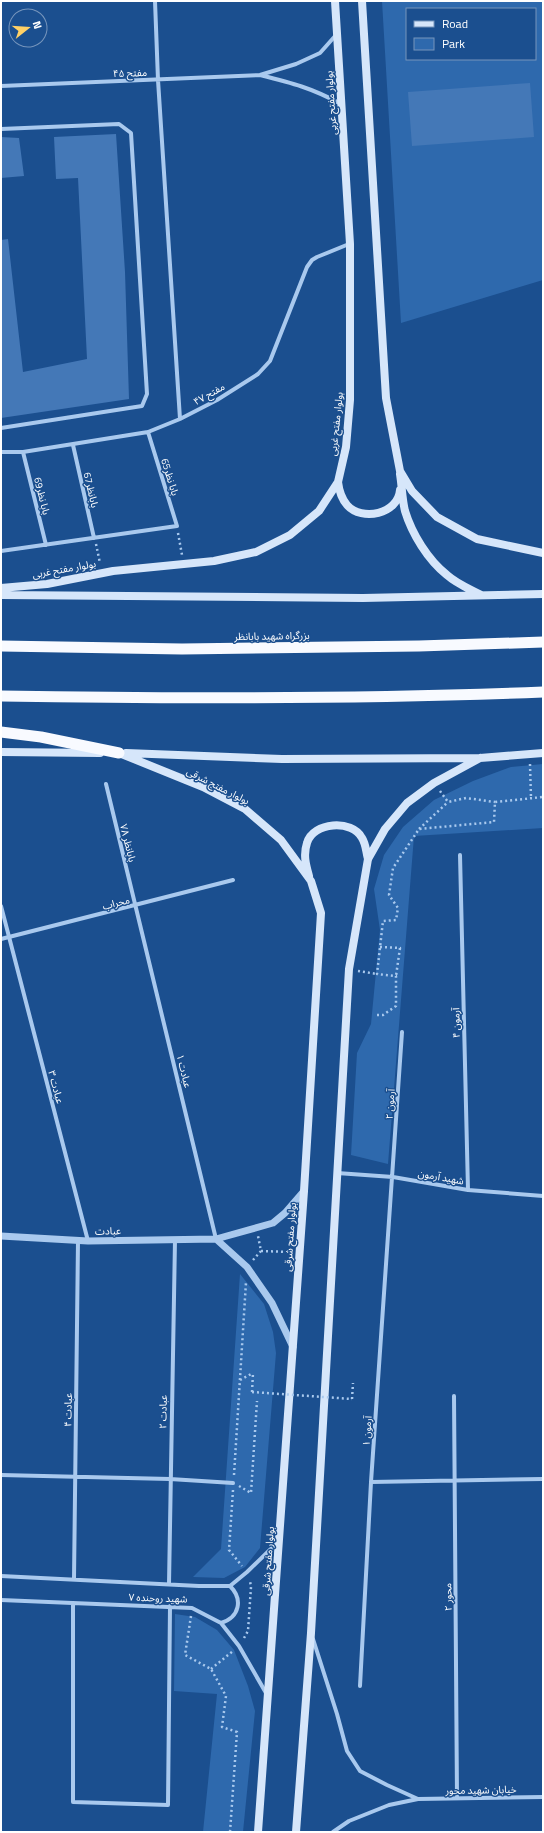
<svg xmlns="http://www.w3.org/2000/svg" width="544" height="1833" font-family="'Titillium Web','Noto Sans Arabic',sans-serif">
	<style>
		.green { fill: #2e69ad; fill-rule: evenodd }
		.building { fill: #4478b7 }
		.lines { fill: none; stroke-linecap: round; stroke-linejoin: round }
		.path { stroke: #a9c9ee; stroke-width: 2.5; stroke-dasharray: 2 3; stroke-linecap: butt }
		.minor { stroke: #a9c9ee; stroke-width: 4 }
		.tertiary { stroke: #a9c9ee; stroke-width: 7 }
		.secondary { stroke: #d6e6fa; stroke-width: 8 }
		.trunk { stroke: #f8faff; stroke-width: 11 }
		.path-bridge { stroke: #a9c9ee; stroke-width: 2.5; stroke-dasharray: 2 3; stroke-linecap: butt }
		.labels { text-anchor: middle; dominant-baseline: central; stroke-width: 3; stroke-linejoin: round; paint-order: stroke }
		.street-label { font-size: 10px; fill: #fff; stroke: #1b4f8f }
	</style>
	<rect width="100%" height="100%" fill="#1b4f8f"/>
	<!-- green -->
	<path class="green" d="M382,1H543V280L401,323ZM407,9H535V59H407Z
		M543,764V828L414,836L388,1164L351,1155L357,1053L371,1024L380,930L374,889L384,855L403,827L434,800L473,781L511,767Z
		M240,1274L264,1304L273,1332L276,1353L260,1548L245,1567L224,1578L193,1577L221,1549Z
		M175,1614L195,1617L217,1630L234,1650L248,1686L255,1711L243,1832H203L217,1694L174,1691Z"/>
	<!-- building -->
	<path class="building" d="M530,83L534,137L412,146L408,92Z
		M116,134L125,272L129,399L1,418V240L8,239L23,372L87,359L78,178L56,179L54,137Z
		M1,137L19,138L24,176L1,178Z"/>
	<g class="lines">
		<!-- path -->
		<path class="path" d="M178,533L182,555
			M96,544L100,563
			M530,764L531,798
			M440,791L448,802L466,798L495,802
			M419,829L448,802
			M380,947L400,948L396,976
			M358,971L377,974
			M377,1015H383L396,1006V976L377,974L383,921L396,920L398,908L389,895L393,868L419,829L494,822L495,802L543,797
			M261,1251L290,1252
			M253,1260L261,1251L258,1236
			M240,1380L253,1373
			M252,1392L253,1373
			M352,1399L353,1383
			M234,1475L246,1282
			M239,1486L251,1493L257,1401
			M233,1490L229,1550L242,1566
			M191,1616L185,1655L211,1669L226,1696L222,1727L237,1732L230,1832
			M244,1638L248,1631L251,1587L250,1581
			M211,1669L233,1651"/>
		<!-- minor -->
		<path class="minor" d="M155,1L158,80L180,419
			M260,75C292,83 312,88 341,104
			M1,86L260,75L296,64L320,53L336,35
			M1,129L119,124L131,133L147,394L142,406L1,428
			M73,445L94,538
			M1,452H23L148,432L180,419L217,400L258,374L270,361L307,267L312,260L317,257L349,244
			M23,452L46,545
			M1,551L177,526L148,432
			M106,784L216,1239
			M460,855L468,1190
			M1,906L88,1241
			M1,939L233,880
			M337,1173L393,1177L468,1190L543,1196
			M454,1396L457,1798
			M1,1475L170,1479L233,1483
			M371,1482L543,1479
			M1,1576L199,1586H230L247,1572L277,1543
			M74,1579L78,1241
			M169,1584L175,1240
			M1,1600L192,1608L221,1623L239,1646L266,1693
			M73,1604V1802L168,1805L170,1606
			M221,1623C240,1617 243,1599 230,1586
			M313,1639L337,1714L347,1751L360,1771L387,1785L418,1799
			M360,1686L371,1482L402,1032
			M333,1832L349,1821L389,1805L418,1799L543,1797"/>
		<!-- tertiary -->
		<path class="tertiary" d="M1,1236L88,1241L216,1239L273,1223L285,1213L304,1191
			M216,1239L247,1267L272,1303L293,1347"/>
		<!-- secondary -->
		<path class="secondary" d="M362,1L386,398L400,471L412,491L437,517L477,539L543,553
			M400,474C402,486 402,499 405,511C412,534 428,560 447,575C457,584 470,589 481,595
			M338,482C339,490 341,498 347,505C362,522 398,514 400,490
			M1,588L47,584L113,571L214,561L256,552L290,535L319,511L338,482L346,447L350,400V244L335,1
			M1,595L363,598L543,594
			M1,752L100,753
			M119,753L203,787L245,809L281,840L311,881L321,913L304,1191L258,1832
			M126,753L282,759L480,758L543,753
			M309,876C306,865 303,855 307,843C313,822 352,819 362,838C366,844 366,852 368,859
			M296,1832L311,1633L349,969L368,859L385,829L407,803L434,783L480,758"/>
		<!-- trunk -->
		<path class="trunk" d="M1,646L182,649L419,646L543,642
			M1,696C182,699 362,699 543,692
			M1,732L41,737L119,753"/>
		<!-- path-bridge -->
		<path class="path-bridge" d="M252,1392L352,1399"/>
	</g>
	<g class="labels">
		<!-- street labels -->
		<g class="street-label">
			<text transform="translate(130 73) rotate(-2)">مفتح ۴۵</text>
			<text transform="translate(331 103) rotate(-94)">بولوار مفتح غربی</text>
			<text transform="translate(209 394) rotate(-30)">مفتح ۴۷</text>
			<text transform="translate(336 424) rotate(-84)">بولوار مفتح غربی</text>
			<text transform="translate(170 477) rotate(73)">بابا نظر65</text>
			<text transform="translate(91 490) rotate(77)">بابانظر67</text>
			<text transform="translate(42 496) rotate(76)">بابا نظر69</text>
			<text transform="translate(64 569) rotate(-10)">بولوار مفتح غربی</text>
			<text transform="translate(272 636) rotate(-1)">بزرگراه شهید بابانظر</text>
			<text transform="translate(218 786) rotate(27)">بولوار مفتح شرقی</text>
			<text transform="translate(128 843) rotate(76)">بابانظر ۷۸</text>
			<text transform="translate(116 903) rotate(-14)">محراب</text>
			<text transform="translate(456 1023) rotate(-91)">آرمون ۴</text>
			<text transform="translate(184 1071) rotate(76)">عبادت ۱</text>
			<text transform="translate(56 1087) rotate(75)">عبادت ۳</text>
			<text transform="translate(390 1104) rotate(-86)">آرمون ۲</text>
			<text transform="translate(441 1177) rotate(10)">شهید آرمون</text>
			<text transform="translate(108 1231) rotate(-1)">عبادت</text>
			<text transform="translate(290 1237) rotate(-86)">بولوار مفتح شرقی</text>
			<text transform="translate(68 1410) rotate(-89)">عبادت ۴</text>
			<text transform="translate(163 1412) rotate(-89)">عبادت ۲</text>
			<text transform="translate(367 1431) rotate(-86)">آرمون ۱</text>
			<text transform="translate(268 1561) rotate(-86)">بولوار مفتح شرقی</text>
			<text transform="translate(448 1597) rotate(-91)">محور ۲</text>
			<text transform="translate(158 1598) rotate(2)">شهید روحنده ۷</text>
			<text transform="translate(481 1790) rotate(-1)">خیابان شهید محور</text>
		</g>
	</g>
	<!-- border -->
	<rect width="544" height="1833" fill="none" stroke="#ffffff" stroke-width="4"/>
	<!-- legend -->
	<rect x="406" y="8" width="130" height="52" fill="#1b4f8f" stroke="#7695bc"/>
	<rect x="414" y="21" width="20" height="6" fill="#d6e6fa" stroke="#7695bc"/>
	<text x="442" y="28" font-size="12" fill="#ffffff">Road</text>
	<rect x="414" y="38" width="20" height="12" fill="#2e69ad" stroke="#7695bc"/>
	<text x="442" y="48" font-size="12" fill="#ffffff">Park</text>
	<!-- north arrow -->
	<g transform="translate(28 28) rotate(73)"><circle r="19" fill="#1b4f8f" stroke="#7695bc"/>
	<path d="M0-3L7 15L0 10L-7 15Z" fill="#ffd166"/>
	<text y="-6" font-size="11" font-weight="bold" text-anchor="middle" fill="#ffffff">N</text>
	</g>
</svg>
